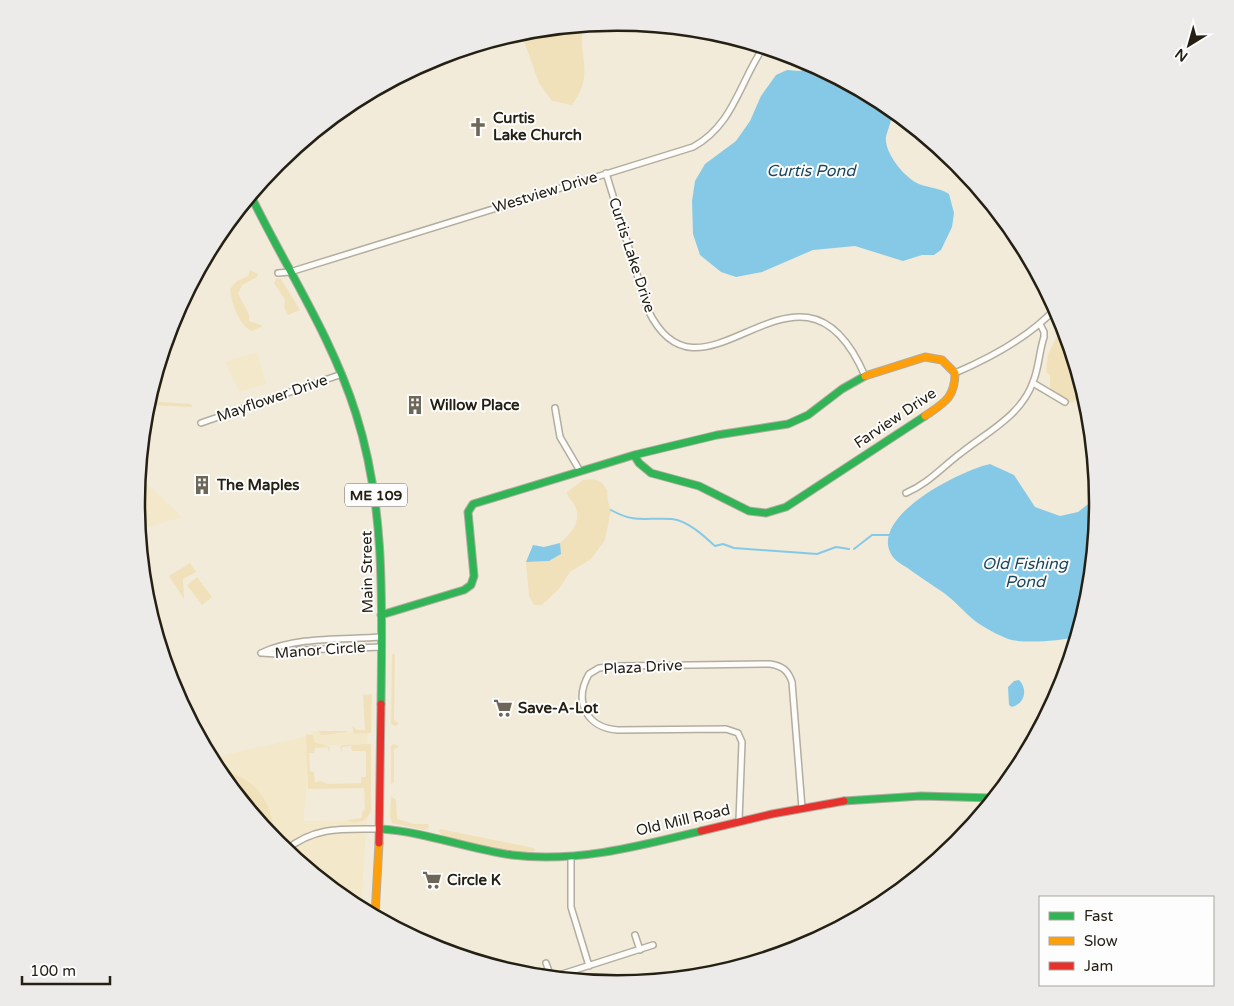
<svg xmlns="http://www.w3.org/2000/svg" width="1234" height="1006" font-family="'Varela Round',sans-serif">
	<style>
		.built { fill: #f4e8cb }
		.green { fill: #f0e1bb }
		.water { fill: #86c9e7 }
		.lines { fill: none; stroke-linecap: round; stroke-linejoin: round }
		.stream { stroke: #86c9e7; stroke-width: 2 }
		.street-casing { stroke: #b2ada0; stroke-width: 8 }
		.fast-casing { stroke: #b2ada0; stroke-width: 9 }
		.slow-casing { stroke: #b2ada0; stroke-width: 9 }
		.jam-casing { stroke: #b2ada0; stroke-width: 9 }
		.street { stroke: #fdfcf9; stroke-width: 5 }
		.fast { stroke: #30b455; stroke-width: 7 }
		.slow { stroke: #ff9f0a; stroke-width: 7 }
		.jam { stroke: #e5322d; stroke-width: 7 }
		.labels { text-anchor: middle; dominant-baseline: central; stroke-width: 4; stroke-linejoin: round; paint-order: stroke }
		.shield { fill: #fdfdfd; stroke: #66625a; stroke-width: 1 }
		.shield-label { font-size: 14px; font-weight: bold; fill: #252014 }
		.poi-label { font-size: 15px; font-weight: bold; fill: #252014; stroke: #fdfdfd; text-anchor: start }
		.street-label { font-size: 15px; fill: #252014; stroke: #fdfdfd }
		.water-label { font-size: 16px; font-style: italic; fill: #1c475b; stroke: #fdfdfd }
		.rim { fill: none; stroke: #252014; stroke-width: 2.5 }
	</style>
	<rect width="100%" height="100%" fill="#f2ebda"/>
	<!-- built -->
	<path class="built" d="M257,352L266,384L240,392L225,362Z
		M139,476L176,511L182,517L139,530L137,503Z
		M144,579L183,703L182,704L173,687L146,596Z
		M368,731L367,744L307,746V786L303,821L362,820L367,815L361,909L350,902L277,843L217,770L211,758L313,735L311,732Z"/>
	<!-- green -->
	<path class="green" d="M583,26C578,59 595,74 572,105L552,101L539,83L521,33Z
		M707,31L711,32L749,43L743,48C727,48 719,42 707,31Z
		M250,270L258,274L257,277L242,285L238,294L249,314V321L263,326L252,331C239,326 231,301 230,289L237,281L248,276Z
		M277,278L281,279L300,310L288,315L284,307L285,300L274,283Z
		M1063,324L1085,399H1077L1072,403L1056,396L1050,390V376L1046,372L1048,354Z
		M148,401L190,404L193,407L147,405Z
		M594,479L602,483L607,490L608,502L611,510L605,540L591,559L570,572L559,589L542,605H534L529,596L526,562L549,561L560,554V543C571,534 582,521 575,506C573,501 568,499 567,492L583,480Z
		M190,563L196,572L183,579L184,599L169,576Z
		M197,577L212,597L202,605L187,585Z
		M392,654H395L394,720L399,723L396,726L391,724Z
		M372,694L371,733L354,734L352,726L357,730H365L363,695Z
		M318,731H347V732L322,735Z
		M306,734L313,735L314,742L330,747L329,753L328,747L315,748L314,753H309L310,771L314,772L315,783L320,781L328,784L361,783V777H366V751H352L351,746L342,747V752L340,747L342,745L371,744V811C367,821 356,825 347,820L362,818V812L365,809L364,788L308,789Z
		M395,744L399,747L394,749V782L391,784V745Z
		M218,771C253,774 273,801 274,835H271Z
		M391,796L396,800L397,819L414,824H428L429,828L424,830L392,823L390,816Z
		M440,829L534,848L535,850L531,853L500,849L444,837L439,832Z"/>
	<!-- water -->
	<path class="water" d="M814,66L884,104L892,110C892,122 888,128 886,137C884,152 903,175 915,182C925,188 939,187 949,194L954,213L952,227L941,250L934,255H922L903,261L855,246L813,250L762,272L736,277L721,272L700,255L693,234L692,201L695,181L705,164L736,141L750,121L761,96L776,75L787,70L800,71Z
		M990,464L1014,475L1035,507L1060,516L1078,512L1097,497L1088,597L1076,637C1059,641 1024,644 1008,639C998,635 983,627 975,621C964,612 955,601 944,593C931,584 918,576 906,567C899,563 893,559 890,552C873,514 962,470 990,464Z
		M560,543L561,554L549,561L526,562L533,545L544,547Z
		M1019,680C1028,689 1025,704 1012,707L1009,705L1008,687L1014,681Z"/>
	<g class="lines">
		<!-- stream -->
		<path class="stream" d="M611,510C636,524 646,517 672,519C688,521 703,535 715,546L723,544L734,548L817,554L836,547L849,549
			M854,549L872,535H890"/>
		<!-- street casing -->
		<g class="street-casing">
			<path id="street" d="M606,173L648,310C703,425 800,225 865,376
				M278,273L290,272L693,147C733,125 739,84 763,48
				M955,373C990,358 1029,337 1055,309
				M1033,383L1065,402
				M555,408L560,437L580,471
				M201,423L342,374
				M906,493C929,483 942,467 961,453C987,432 1021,416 1033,382C1039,368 1039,352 1044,337V332L1040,324
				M261,653C297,636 342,640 382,637
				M262,653L277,654L301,650L382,647
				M739,821L742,742L738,733L726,729L618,730C587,728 573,702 589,674L599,668L618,666L770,664C782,666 788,670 792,682L802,808
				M286,850C315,826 344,829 380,829
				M571,856V907L589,966
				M635,935L640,950
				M546,963L551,977
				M553,977L653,945"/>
		</g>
		<!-- fast casing -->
		<g class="fast-casing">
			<path id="fast" d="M251,196C286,268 332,337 356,414C386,508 382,606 381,704
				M634,455L639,463L651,473L699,486L749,511L766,513L786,507L925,416
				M381,615L464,590L471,585L474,576L468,512L473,504L634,455L717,435L788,424L808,415L842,389L865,376
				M844,801L921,796L994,798
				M381,829C426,832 468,849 512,855C576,863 640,846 701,831"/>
		</g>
		<!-- slow casing -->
		<g class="slow-casing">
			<path id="slow" d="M865,376L925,357L942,360L955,373C955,398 944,403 925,416
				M375,916L379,843"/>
		</g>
		<!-- jam casing -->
		<g class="jam-casing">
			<path id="jam" d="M701,831L772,814L844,801
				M379,843L381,704"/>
		</g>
		<!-- street -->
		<use href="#street" class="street"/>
		<!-- fast -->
		<use href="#fast" class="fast"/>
		<!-- slow -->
		<use href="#slow" class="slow"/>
		<!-- jam -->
		<use href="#jam" class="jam"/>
	</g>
	<!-- icons -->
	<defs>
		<g id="church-bare" transform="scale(1.5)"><path d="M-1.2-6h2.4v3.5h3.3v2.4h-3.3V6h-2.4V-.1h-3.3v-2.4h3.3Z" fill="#6d6759" stroke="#fdfdfd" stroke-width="2.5" paint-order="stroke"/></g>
		<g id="building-bare" transform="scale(1.5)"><path d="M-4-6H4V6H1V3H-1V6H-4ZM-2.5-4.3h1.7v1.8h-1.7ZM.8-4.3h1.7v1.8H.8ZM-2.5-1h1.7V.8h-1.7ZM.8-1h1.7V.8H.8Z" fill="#6d6759" stroke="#fdfdfd" stroke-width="2.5" paint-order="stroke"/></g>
		<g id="supermarket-bare" transform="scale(1.5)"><path d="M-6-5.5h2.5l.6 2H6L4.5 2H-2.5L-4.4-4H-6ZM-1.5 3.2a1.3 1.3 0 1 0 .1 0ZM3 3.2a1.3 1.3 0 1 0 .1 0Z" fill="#6d6759" stroke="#fdfdfd" stroke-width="2.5" paint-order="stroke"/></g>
	</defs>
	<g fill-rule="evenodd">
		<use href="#church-bare" x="478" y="127"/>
		<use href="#building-bare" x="415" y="405"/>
		<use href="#building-bare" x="202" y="485"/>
		<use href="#supermarket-bare" x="503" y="708"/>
		<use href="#supermarket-bare" x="432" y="880"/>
	</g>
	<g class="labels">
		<!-- shield labels -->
		<rect class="shield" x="345" y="483.5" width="62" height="23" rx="4"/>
		<g class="shield-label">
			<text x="376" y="495">ME 109</text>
		</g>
		<!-- poi labels -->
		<g class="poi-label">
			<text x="493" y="118">Curtis<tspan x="493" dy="17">Lake Church</tspan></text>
			<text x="430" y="405">Willow Place</text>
			<text x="217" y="485">The Maples</text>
			<text x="518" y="708">Save-A-Lot</text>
			<text x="447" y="880">Circle K</text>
		</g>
		<!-- street labels -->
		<g class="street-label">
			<text transform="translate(545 192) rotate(-17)">Westview Drive</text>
			<text transform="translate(632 255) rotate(72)">Curtis Lake Drive</text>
			<text transform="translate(272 398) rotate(-19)">Mayflower Drive</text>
			<text transform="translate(895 418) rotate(-34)">Farview Drive</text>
			<text transform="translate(367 572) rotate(-91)">Main Street</text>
			<text transform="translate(320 650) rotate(-4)">Manor Circle</text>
			<text transform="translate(643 667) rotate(-3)">Plaza Drive</text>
			<text transform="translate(683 820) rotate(-13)">Old Mill Road</text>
		</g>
		<!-- water labels -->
		<g class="water-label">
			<text x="811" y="171">Curtis Pond</text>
			<text x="1025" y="564">Old Fishing<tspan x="1025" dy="18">Pond</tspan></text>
		</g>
	</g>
	<!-- crop -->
	<path d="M0 0H1234V1006H0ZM145 503a472 472 0 1 1 944 0a472 472 0 1 1-944 0Z" fill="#ecebea" fill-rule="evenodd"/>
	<path class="rim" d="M145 503a472 472 0 1 1 944 0a472 472 0 1 1-944 0Z"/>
	<!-- legend -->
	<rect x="1039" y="896" width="175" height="90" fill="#fdfdfd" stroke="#a7a5a0"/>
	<rect x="1049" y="912" width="25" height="8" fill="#30b455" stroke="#a7a5a0"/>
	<text x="1084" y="921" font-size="15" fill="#252014">Fast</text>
	<rect x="1049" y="937" width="25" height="8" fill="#ff9f0a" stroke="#a7a5a0"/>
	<text x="1084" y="946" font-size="15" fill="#252014">Slow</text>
	<rect x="1049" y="962" width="25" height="8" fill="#e5322d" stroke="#a7a5a0"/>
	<text x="1084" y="971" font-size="15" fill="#252014">Jam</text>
	<!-- north arrow -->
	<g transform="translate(1189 45) rotate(217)" stroke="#fdfdfd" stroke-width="4" paint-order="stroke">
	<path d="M0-4L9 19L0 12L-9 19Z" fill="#252014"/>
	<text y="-8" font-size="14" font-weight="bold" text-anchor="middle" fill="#252014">N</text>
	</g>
	<!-- scale -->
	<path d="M22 976v8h88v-8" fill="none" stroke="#252014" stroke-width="2.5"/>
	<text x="30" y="976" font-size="15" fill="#252014" stroke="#fdfdfd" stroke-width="4" paint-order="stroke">100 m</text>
</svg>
